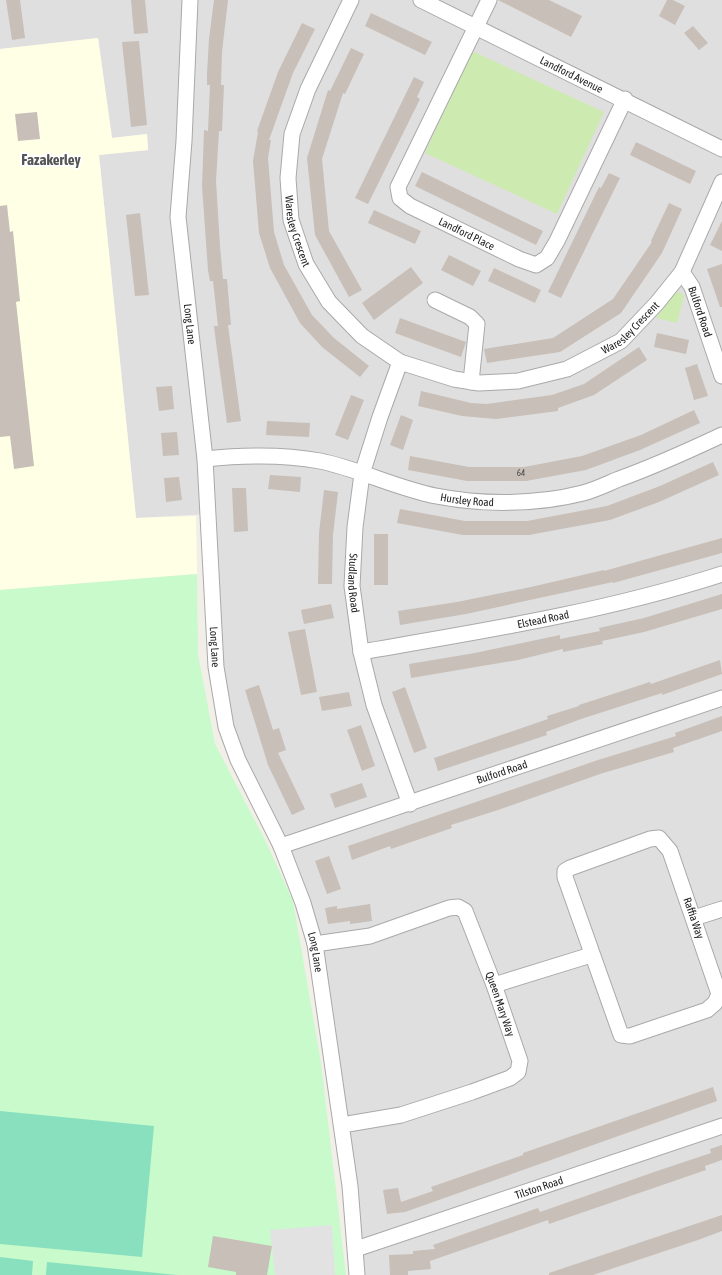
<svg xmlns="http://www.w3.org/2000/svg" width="722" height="1275" font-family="'Asap Condensed',sans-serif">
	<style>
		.residential { fill: #e0dfdf }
		.education { fill: #ffffe5 }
		.grass { fill: #cdebb0 }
		.park { fill: #c8facc }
		.pitch { fill: #88e0be }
		.parking { fill: #e2e2e2 }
		.building { fill: #c7bfb8 }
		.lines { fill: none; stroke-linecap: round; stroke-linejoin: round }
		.minor-casing { stroke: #a9a9a9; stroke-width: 17 }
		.minor { stroke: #fff; stroke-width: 15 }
		.labels { text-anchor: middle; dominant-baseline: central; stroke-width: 4; stroke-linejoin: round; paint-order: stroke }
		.number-label { font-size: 9px; fill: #4b4948 }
		.street-label { font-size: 11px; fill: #222; stroke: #fff }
		.district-label { font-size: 15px; font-weight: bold; fill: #555; stroke: #fff }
	</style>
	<rect width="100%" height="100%" fill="#f2efe9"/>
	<!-- residential -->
	<path class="residential" d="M0,0H722V1275H357L303,903L226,727L208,514L136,518L99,155L148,150L147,134L112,138L98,38L0,49Z"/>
	<!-- education -->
	<path class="education" d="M98,38L112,138L147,134L148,150L99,155L136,518L196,516L197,574L0,590V49Z"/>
	<!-- grass -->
	<path class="grass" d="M472,51L604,112L557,214L425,153Z
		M680,292L684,296L677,323L656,318L674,293Z"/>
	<!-- park -->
	<path class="park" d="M197,574L198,654L215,744L264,838L293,901L321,1063L346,1275H0V590Z"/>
	<!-- pitch -->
	<path class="pitch" d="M0,1111L154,1126L142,1257L0,1244Z
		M0,1257L33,1261L32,1275H0Z
		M47,1262L177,1275H46Z"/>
	<!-- parking -->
	<path class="parking" d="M332,1225L335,1275H275L270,1230Z"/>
	<!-- building -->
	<path class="building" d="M6,0H20L25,38L12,40Z
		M131,0H145L148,33L134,34Z
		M214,0H228L222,52L221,85H224L222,131H219L216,181L220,246L223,279H227L231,325H228L241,421L227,423L217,350L214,326H218L213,281H210L208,270L202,186L204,130L208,131L210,85H207V74L209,39Z
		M498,0H549L582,16L571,37Z
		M667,0H673L685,6L675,25L659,16Z
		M371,13L432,42L425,55L365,26Z
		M302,23L315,29L293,73L269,140H271L268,158L274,232L284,265L312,315L334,338L369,366L360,377L322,347L300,323L270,268L259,233L253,161L258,132L257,131L278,72Z
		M693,26L708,43L699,50L684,33Z
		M139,41L147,125L131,127L122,42Z
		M351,48L364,54L345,94L343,93L322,159L329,231L362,290L349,297L315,235L307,158L328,90L330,91Z
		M414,77L424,82L417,97L420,99L368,204L355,198Z
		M37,112L40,139L18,141L15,114Z
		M636,142L696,171L690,184L630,155Z
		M422,172L543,231L536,245L415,186Z
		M609,173L620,178L561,298L548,292L599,187L601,188Z
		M669,203L682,209L662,253L621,313L560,352L487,363L484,349L553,338L613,299L652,242L651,241Z
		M7,205L10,232L13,231L20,301L16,302L34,466L14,469L10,436L0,437V206Z
		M374,210L421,231L415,244L368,223Z
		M140,213L149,295L135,296L126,215Z
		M722,221V251L710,245Z
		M449,255L481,271L473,286L441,270Z
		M722,264V307H720L707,269Z
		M411,267L423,283L374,320L362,303Z
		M494,268L541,290L535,303L488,281Z
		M400,318L466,342L461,357L395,333Z
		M657,333L689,340L686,354L654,347Z
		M639,347L647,360L594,395L558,408V411L496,419L462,416L418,406L421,391L471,403L487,404L552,395L584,384Z
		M697,364L708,396L694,400L685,368Z
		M172,386L174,409L159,411L156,387Z
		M351,395L364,400L348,440L335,435Z
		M694,410L700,423L640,450L586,470L526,481H467L408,470L410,456L469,467H524L582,456L641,435Z
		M401,415L413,420L403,450L390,445Z
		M267,421L310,423L309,437L266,435Z
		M177,432L179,455L163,456L161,433Z
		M713,462L719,475L659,502L610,520L529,535H463L397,523L400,509L465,521H527L607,506L660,486Z
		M270,475L301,477L300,492L268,489Z
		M179,477L182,500L166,502L164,478Z
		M232,488H246L248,531L234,532Z
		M324,490L338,492L333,535L332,584H318L319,533Z
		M374,534H388V585H374Z
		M722,538V553L613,583V582L466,614L400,625L398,611L457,602L531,587L604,570V571Z
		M722,594V609L644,632L602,641L603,644L563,652V649L518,660L411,678L409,664L475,653L560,635V639L600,631L599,628L644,618Z
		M331,604L334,618L304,624L301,610Z
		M305,629L317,692L301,695L288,632Z
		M720,660L722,674L662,695V693L581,719L546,732L547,735L438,771L434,758L548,719L547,716L579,706V705L650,682L651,684Z
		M259,685L273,730L279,728L286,750L278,753L305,809L292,815L268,765L245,690Z
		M405,687L427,748L414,753L392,692Z
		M349,692L352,706L322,711L319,697Z
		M722,716V731L673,748L674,752L600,774L498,810L451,825L452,828L391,849L390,846L352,860L348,846L598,760L676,736L675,733Z
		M361,725L375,766L362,771L347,730Z
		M362,783L367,797L335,808L330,794Z
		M329,856L341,889L327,894L315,861Z
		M370,904L372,921L350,924V921L328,924L325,908L337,906V909Z
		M713,1087L717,1101L405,1212L387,1214L383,1190L398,1188L401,1202L433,1191L431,1187L523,1155V1153Z
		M722,1145V1160L705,1166L706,1170L549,1224L548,1220L430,1261L431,1269L408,1271V1275H390L389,1255L413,1254V1251L435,1249L433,1245L538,1208L540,1212L657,1171L711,1153L710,1149Z
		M722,1215V1231L698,1240L593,1275H549V1273Z
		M213,1236L272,1246L267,1275H236V1272L208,1267Z"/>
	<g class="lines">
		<!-- minor casing -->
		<g class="minor-casing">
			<g id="minor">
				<path id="s1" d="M190,0L184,141L178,217L205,459L216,667L226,727L238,760L281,846L303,903L315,944L350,1186L357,1275"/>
				<path id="s2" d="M351,0L308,89L292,134L288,178L291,220L306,264L329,302L362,336L400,362L454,379L479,383L518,381L567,369L621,341L657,303L682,272L722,182"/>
				<path id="s3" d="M421,0L722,149"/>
				<path id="s4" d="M489,0L398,187L400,198L410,206L519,259L536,265L547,258L557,241L625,99"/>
				<path id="s5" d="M682,272L692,287L722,376"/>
				<path d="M435,300L470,317L477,324L471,382"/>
				<path id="s6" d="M400,362L380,417L362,474L355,527L352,586L361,652L374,705L410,804"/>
				<path id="s7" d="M205,459C244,455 282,454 320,461C359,469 396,488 436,496C482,505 536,505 583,493C595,490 607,484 619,479C655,466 688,451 722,435"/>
				<path id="s8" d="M361,652C482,631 604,612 722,574"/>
				<path d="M659,838L670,851L719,994L715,1003L707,1010L630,1036L621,1035L565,877V871L570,868L650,839Z"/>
				<path id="s9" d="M281,846L722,698"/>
				<path d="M694,918L722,909"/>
				<path id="s10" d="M315,944L370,936L449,908L458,907L465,911L494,985L520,1061L518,1072L510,1078L472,1092L401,1115L342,1125"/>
				<path d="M494,985L591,955"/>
				<path id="s11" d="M356,1249L722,1126"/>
			</g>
		</g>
		<!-- minor -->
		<use href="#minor" class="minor"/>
	</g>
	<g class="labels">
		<!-- number labels -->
		<g class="number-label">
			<text x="521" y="473">64</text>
		</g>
		<!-- street labels -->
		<g class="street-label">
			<text stroke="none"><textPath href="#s3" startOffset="168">Landford Avenue</textPath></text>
			<text stroke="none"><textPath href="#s2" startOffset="245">Waresley Crescent</textPath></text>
			<text stroke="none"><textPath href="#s4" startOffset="295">Landford Place</textPath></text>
			<text stroke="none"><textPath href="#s5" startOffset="44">Bulford Road</textPath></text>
			<text stroke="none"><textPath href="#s1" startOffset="325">Long Lane</textPath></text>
			<text stroke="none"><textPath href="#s2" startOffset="665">Waresley Crescent</textPath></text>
			<text stroke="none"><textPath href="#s7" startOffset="268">Hursley Road</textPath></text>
			<text stroke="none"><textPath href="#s6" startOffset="228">Studland Road</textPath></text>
			<text stroke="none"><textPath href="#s8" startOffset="185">Elstead Road</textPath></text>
			<text stroke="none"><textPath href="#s1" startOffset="649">Long Lane</textPath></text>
			<text stroke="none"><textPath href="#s9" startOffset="233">Bulford Road</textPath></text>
			<text transform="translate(694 918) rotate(71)">Raffia Way</text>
			<text stroke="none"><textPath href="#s1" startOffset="973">Long Lane</textPath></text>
			<text stroke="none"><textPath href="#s10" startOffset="256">Queen Mary Way</textPath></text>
			<text stroke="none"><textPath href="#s11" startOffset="193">Tilston Road</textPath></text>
		</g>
		<!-- district labels -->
		<g class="district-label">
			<text x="51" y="159">Fazakerley</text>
		</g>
	</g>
</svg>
